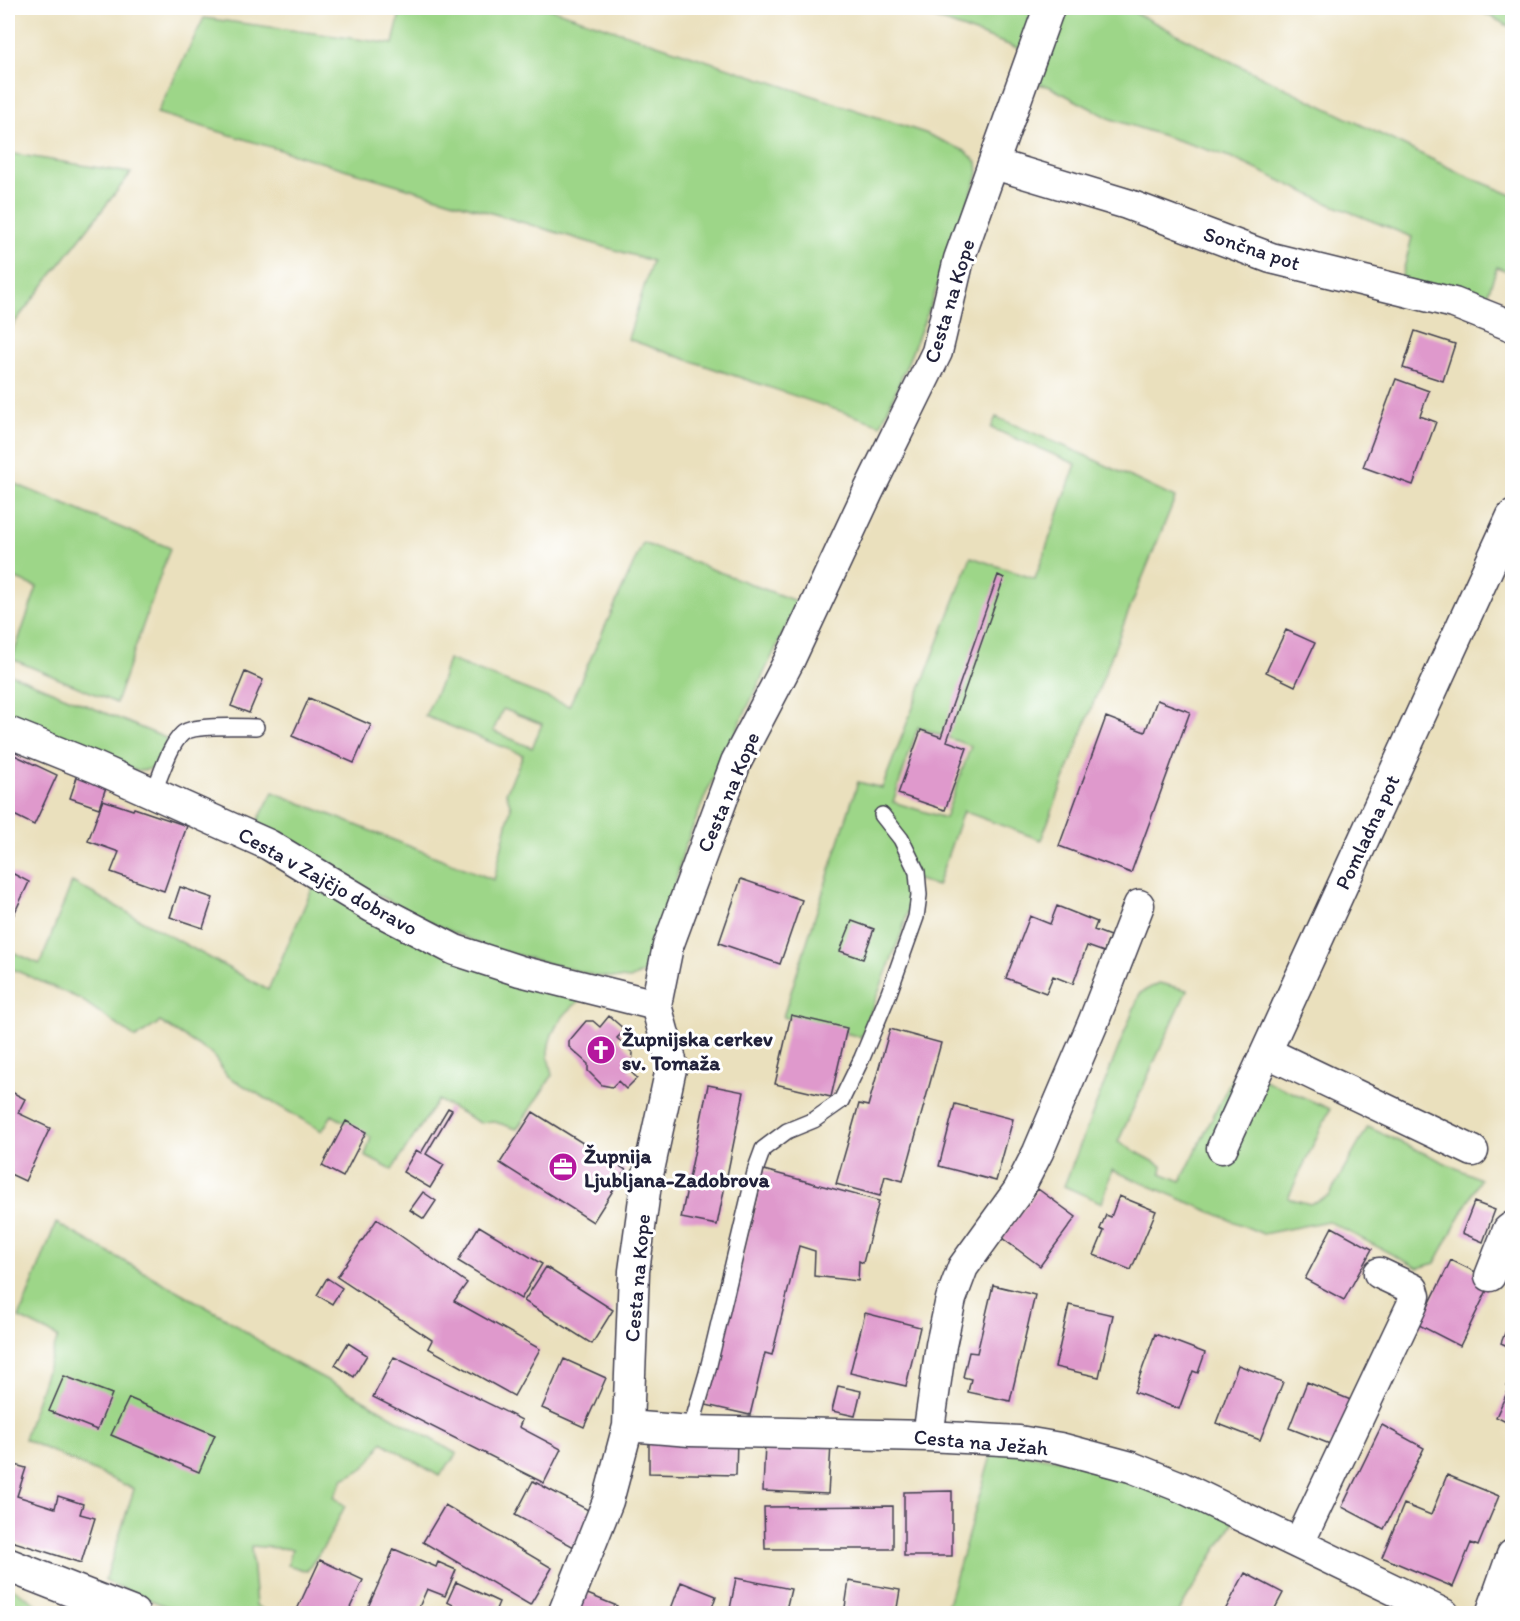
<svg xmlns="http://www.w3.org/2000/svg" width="1520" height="1621" font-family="Itim,sans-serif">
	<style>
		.green { fill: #9dd688; stroke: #607c62; stroke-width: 1.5; fill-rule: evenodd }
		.building { fill: #df99cc }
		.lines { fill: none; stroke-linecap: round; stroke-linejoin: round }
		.lane-casing { stroke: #403e4e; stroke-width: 18 }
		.street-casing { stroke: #403e4e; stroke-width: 33 }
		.secondary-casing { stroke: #403e4e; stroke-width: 36 }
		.lane { stroke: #fff; stroke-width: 15 }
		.street { stroke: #fff; stroke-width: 30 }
		.secondary { stroke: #fff; stroke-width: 33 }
		.labels { text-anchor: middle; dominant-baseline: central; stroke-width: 6; stroke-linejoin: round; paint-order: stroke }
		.street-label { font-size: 21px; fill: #22223b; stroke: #fff }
		.poi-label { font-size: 21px; font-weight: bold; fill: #22223b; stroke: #fff; text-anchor: start }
	</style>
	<rect width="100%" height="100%" fill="#fff"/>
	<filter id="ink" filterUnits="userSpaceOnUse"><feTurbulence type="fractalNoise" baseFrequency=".0167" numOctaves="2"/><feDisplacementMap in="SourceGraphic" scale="12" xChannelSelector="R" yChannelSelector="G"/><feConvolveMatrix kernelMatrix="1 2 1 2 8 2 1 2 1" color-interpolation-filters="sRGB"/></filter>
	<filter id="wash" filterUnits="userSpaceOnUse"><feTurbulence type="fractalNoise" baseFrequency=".008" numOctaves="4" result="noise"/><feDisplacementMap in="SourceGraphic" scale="24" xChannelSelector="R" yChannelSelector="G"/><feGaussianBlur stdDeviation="1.35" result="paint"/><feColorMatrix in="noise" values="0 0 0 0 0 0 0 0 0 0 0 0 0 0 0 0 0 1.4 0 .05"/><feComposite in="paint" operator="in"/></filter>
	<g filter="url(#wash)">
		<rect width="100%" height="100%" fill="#eae0bd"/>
		<!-- green -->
		<path class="green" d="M401,8H548L925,133L965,151L977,162L978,174C948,259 918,343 881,425C797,396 712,369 628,339L652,261L157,113L204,18L393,44Z
			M906,8H1039L1023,50Z
			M1056,8H1126L1234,63L1460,173L1512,195V273L1497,267L1485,302L1401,280L1412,237L1330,204L1230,157L1111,119L1048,86L1029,83Z
			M1475,8H1512V28Z
			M8,153L131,173L8,331Z
			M996,417L1080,453L1175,498L1126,618L1041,840L963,811L937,886L912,878L909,885L912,895L902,932L861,1037L783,1017L858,782L882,788L971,557L1035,579L1076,464L991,428ZM918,727L971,746L945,818L893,802Z
			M8,481L170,548L116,703L12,659L37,587L8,576Z
			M643,543L798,602L706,794L683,852L660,946L649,970L630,979L596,976L484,946L434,924L253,830L273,792L494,880L511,807L506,793L523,755L425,716L441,682L448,659L569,706ZM503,709L542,724L532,748L493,731Z
			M8,673L168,739L159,759L150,769L137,771L8,719Z
			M72,882L268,990L315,882L590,993C569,1008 550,1025 548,1052C548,1060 551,1068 552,1076L517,1129L492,1121L480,1123L438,1100L392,1170L365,1156L371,1137L332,1115L322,1131L227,1076L212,1054L160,1022L136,1038L80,999L8,967V950L40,964Z
			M1159,983L1187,990L1118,1142L1162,1166L1161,1173L1181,1181L1237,1068L1330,1109L1288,1198L1310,1204L1329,1196L1368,1127L1480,1179L1435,1263L1418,1268L1328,1221L1263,1234L1112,1170L1102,1203L1064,1186L1140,993Z
			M56,1223L224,1317L280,1355L355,1395L457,1454L439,1476L382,1442C369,1465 367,1468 343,1479L334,1497L345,1506L326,1543L307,1571L288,1565L292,1549L251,1546L256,1605L268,1613H182L105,1581L134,1489L24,1439L58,1337L19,1318Z
			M993,1449L1105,1467L1234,1521L1178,1613L945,1614Z
			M8,1585L50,1613H8Z"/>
		<g id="blocks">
			<!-- building -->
			<path class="building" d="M1415,331L1455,344L1443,381L1403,368Z
				M1396,379L1429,391L1420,416L1436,422L1413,485L1363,467Z
				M998,575L1004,578L947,741L967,748L945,810L898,794L921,730L941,737Z
				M1286,630L1315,643L1295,686L1266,672Z
				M245,672L263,680L249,713L231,706Z
				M309,698L371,725L354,763L292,736Z
				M1157,700L1190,712L1131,873L1059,846L1106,717L1145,732Z
				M10,753L57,775L34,825L8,812V759Z
				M78,774L107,784L99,808L70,798Z
				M103,800L133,810L134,808L187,826L164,891L111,872L119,852L88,841Z
				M8,871L29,882L8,927Z
				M741,879L802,900L780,964L719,943Z
				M180,887L213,898L203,928L170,917Z
				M1057,906L1097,922L1094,930L1110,936L1104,952L1087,946L1073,984L1053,976L1046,993L1006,978L1030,916L1050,924Z
				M852,921L874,929L863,959L840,951Z
				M791,1015L847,1028L831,1097L775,1084Z
				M609,1016L625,1030L617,1038L633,1053L632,1066L629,1070L637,1078L626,1089L618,1081L612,1087L602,1085L588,1071V1064L569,1047V1041L586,1021H593L600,1027Z
				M890,1029L941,1043L903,1181L885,1176L880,1196L836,1184L859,1104L868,1106Z
				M708,1085L744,1092L717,1225L681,1218Z
				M8,1090L25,1099L18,1113L50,1128L25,1181L8,1173Z
				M955,1104L1013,1119L996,1181L939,1166Z
				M448,1108L452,1110L426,1154L444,1165L430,1188L403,1172L416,1150L421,1153Z
				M533,1112L626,1170L593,1222L500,1163Z
				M346,1121L366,1132L343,1177L322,1166Z
				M764,1170L879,1201L863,1263L859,1261L858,1281L814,1276L815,1251L799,1246L772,1355L765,1353L750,1415L706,1405Z
				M1038,1189L1076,1217L1040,1266L1002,1238Z
				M423,1192L436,1201L424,1219L410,1210Z
				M1119,1196L1156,1211L1131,1270L1094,1255L1104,1231L1100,1229L1106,1215L1111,1217Z
				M1474,1202L1495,1210L1483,1242L1462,1233Z
				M377,1219L467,1283L454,1301L540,1349L514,1396L428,1348L432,1340L337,1277Z
				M479,1226L542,1264L521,1299L458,1261Z
				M1332,1227L1372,1249L1344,1300L1305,1279Z
				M1451,1260L1492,1280L1460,1346L1419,1325Z
				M546,1267L613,1310L592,1344L524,1301Z
				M327,1278L342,1288L332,1304L317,1295Z
				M993,1285L1035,1295L1010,1401L968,1392L971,1379L963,1377L969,1352L977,1353Z
				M1069,1305L1113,1315L1099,1377L1055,1367Z
				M865,1313L920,1327L906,1386L850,1373Z
				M1512,1315V1348L1501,1343Z
				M1155,1334L1205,1353L1198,1373L1193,1371L1179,1409L1134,1392Z
				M348,1343L367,1355L354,1377L335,1365Z
				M394,1357L522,1420L519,1427L561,1449L544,1483L373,1397Z
				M564,1359L606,1378L584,1427L542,1408Z
				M1238,1365L1283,1382L1260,1440L1216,1423Z
				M1512,1373V1425L1496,1417L1510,1386H1507Z
				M64,1376L112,1394L97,1430L49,1411Z
				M1307,1382L1353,1401L1335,1446L1289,1428Z
				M838,1386L861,1391L855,1416L832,1411Z
				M129,1398L215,1435L199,1472L111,1435Z
				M1382,1425L1424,1448L1384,1529L1342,1507Z
				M649,1437L737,1439L736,1475L649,1473Z
				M765,1442L831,1445L828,1494L763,1491Z
				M8,1463L26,1468L17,1496L55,1508L58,1496L83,1504L80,1514L95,1518L81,1563L8,1540Z
				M1447,1475L1499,1496L1478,1546L1471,1543L1453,1587L1382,1557L1404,1504L1431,1515Z
				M533,1481L592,1512L574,1547L515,1515Z
				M952,1491V1556H904V1492Z
				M445,1505L552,1568L530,1605L423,1542Z
				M893,1506V1549H765L764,1507Z
				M394,1549L436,1567L438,1562L456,1570L445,1596L427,1589L416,1614H365Z
				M320,1560L363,1580L347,1614H295Z
				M1245,1573L1283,1593L1272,1614H1223Z
				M736,1578L791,1589L785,1614H729Z
				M849,1581L900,1590L896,1614H844Z
				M456,1582L499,1602L494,1614H471L447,1602Z
				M681,1582L716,1596L710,1614H669Z
				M585,1593L617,1606L614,1614H576Z"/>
		</g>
	</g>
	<g filter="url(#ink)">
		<use href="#blocks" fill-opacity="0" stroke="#403e4e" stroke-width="1.5"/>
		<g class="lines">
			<!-- lane casing -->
			<g class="lane-casing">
				<path id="lane" d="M153,793C161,776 169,746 182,734C192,724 241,727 256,727
					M690,1431L707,1373L756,1168L763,1149L787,1131L814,1120L841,1101L862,1058L889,993L916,917L919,895L917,872L901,839L882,815"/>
			</g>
			<!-- street casing -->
			<g class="street-casing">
				<path id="street" d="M994,164L1127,204L1271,258L1454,303L1512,326
					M8,732L95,767L269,845L372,907L455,950L520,971L656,1005
					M1266,1052L1473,1151
					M1222,1148L1512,516
					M1490,1276L1508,1230L1512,1227
					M628,1426L690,1431L928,1436L1019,1441L1060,1448L1131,1467L1181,1487L1444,1614
					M928,1436L941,1345L951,1299L963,1267L1018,1191L1038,1152L1093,1023L1139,905
					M1299,1543L1412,1305L1415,1296L1413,1289L1379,1273
					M563,1614L608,1501L628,1426L634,1271L646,1184L672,1064L656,1005L668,946L736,762L790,659L868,492L937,352L959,259L1049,8
					M1491,1614L1512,1555"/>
			</g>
			<!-- secondary casing -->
			<g class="secondary-casing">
				<path id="secondary" d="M8,1565L133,1614"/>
			</g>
			<!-- lane -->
			<use href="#lane" class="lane"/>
			<!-- street -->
			<use href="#street" class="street"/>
			<!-- secondary -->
			<use href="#secondary" class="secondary"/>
		</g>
	</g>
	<!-- icons -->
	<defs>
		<g id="church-disc" transform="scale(1.5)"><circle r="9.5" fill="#b5179e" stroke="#fff"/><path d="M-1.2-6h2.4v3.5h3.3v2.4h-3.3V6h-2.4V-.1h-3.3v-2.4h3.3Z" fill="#fff"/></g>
		<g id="office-disc" transform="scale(1.5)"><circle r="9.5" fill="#b5179e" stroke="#fff"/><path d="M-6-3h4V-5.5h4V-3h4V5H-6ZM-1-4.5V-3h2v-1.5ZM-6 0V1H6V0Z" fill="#fff"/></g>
	</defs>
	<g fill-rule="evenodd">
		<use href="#church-disc" x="601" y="1050"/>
		<use href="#office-disc" x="563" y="1167"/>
	</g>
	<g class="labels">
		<!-- street labels -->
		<g class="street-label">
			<text transform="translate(1252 248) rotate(18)">Sončna pot</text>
			<text transform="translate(949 301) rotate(-73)">Cesta na Kope</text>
			<text transform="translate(728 792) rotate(-67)">Cesta na Kope</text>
			<text transform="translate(1367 832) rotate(-65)">Pomladna pot</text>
			<text transform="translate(328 881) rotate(29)">Cesta v Zajčjo dobravo</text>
			<text transform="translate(637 1278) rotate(-85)">Cesta na Kope</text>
			<text transform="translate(981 1442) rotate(5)">Cesta na Ježah</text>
		</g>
		<!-- poi labels -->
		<g class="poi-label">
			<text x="622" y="1038">Župnijska cerkev<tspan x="622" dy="24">sv. Tomaža</tspan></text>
			<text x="584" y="1155">Župnija<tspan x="584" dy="24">Ljubljana-Zadobrova</tspan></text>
		</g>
	</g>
	<!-- margin -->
	<rect width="1520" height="1621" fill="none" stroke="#fff" stroke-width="30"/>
</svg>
